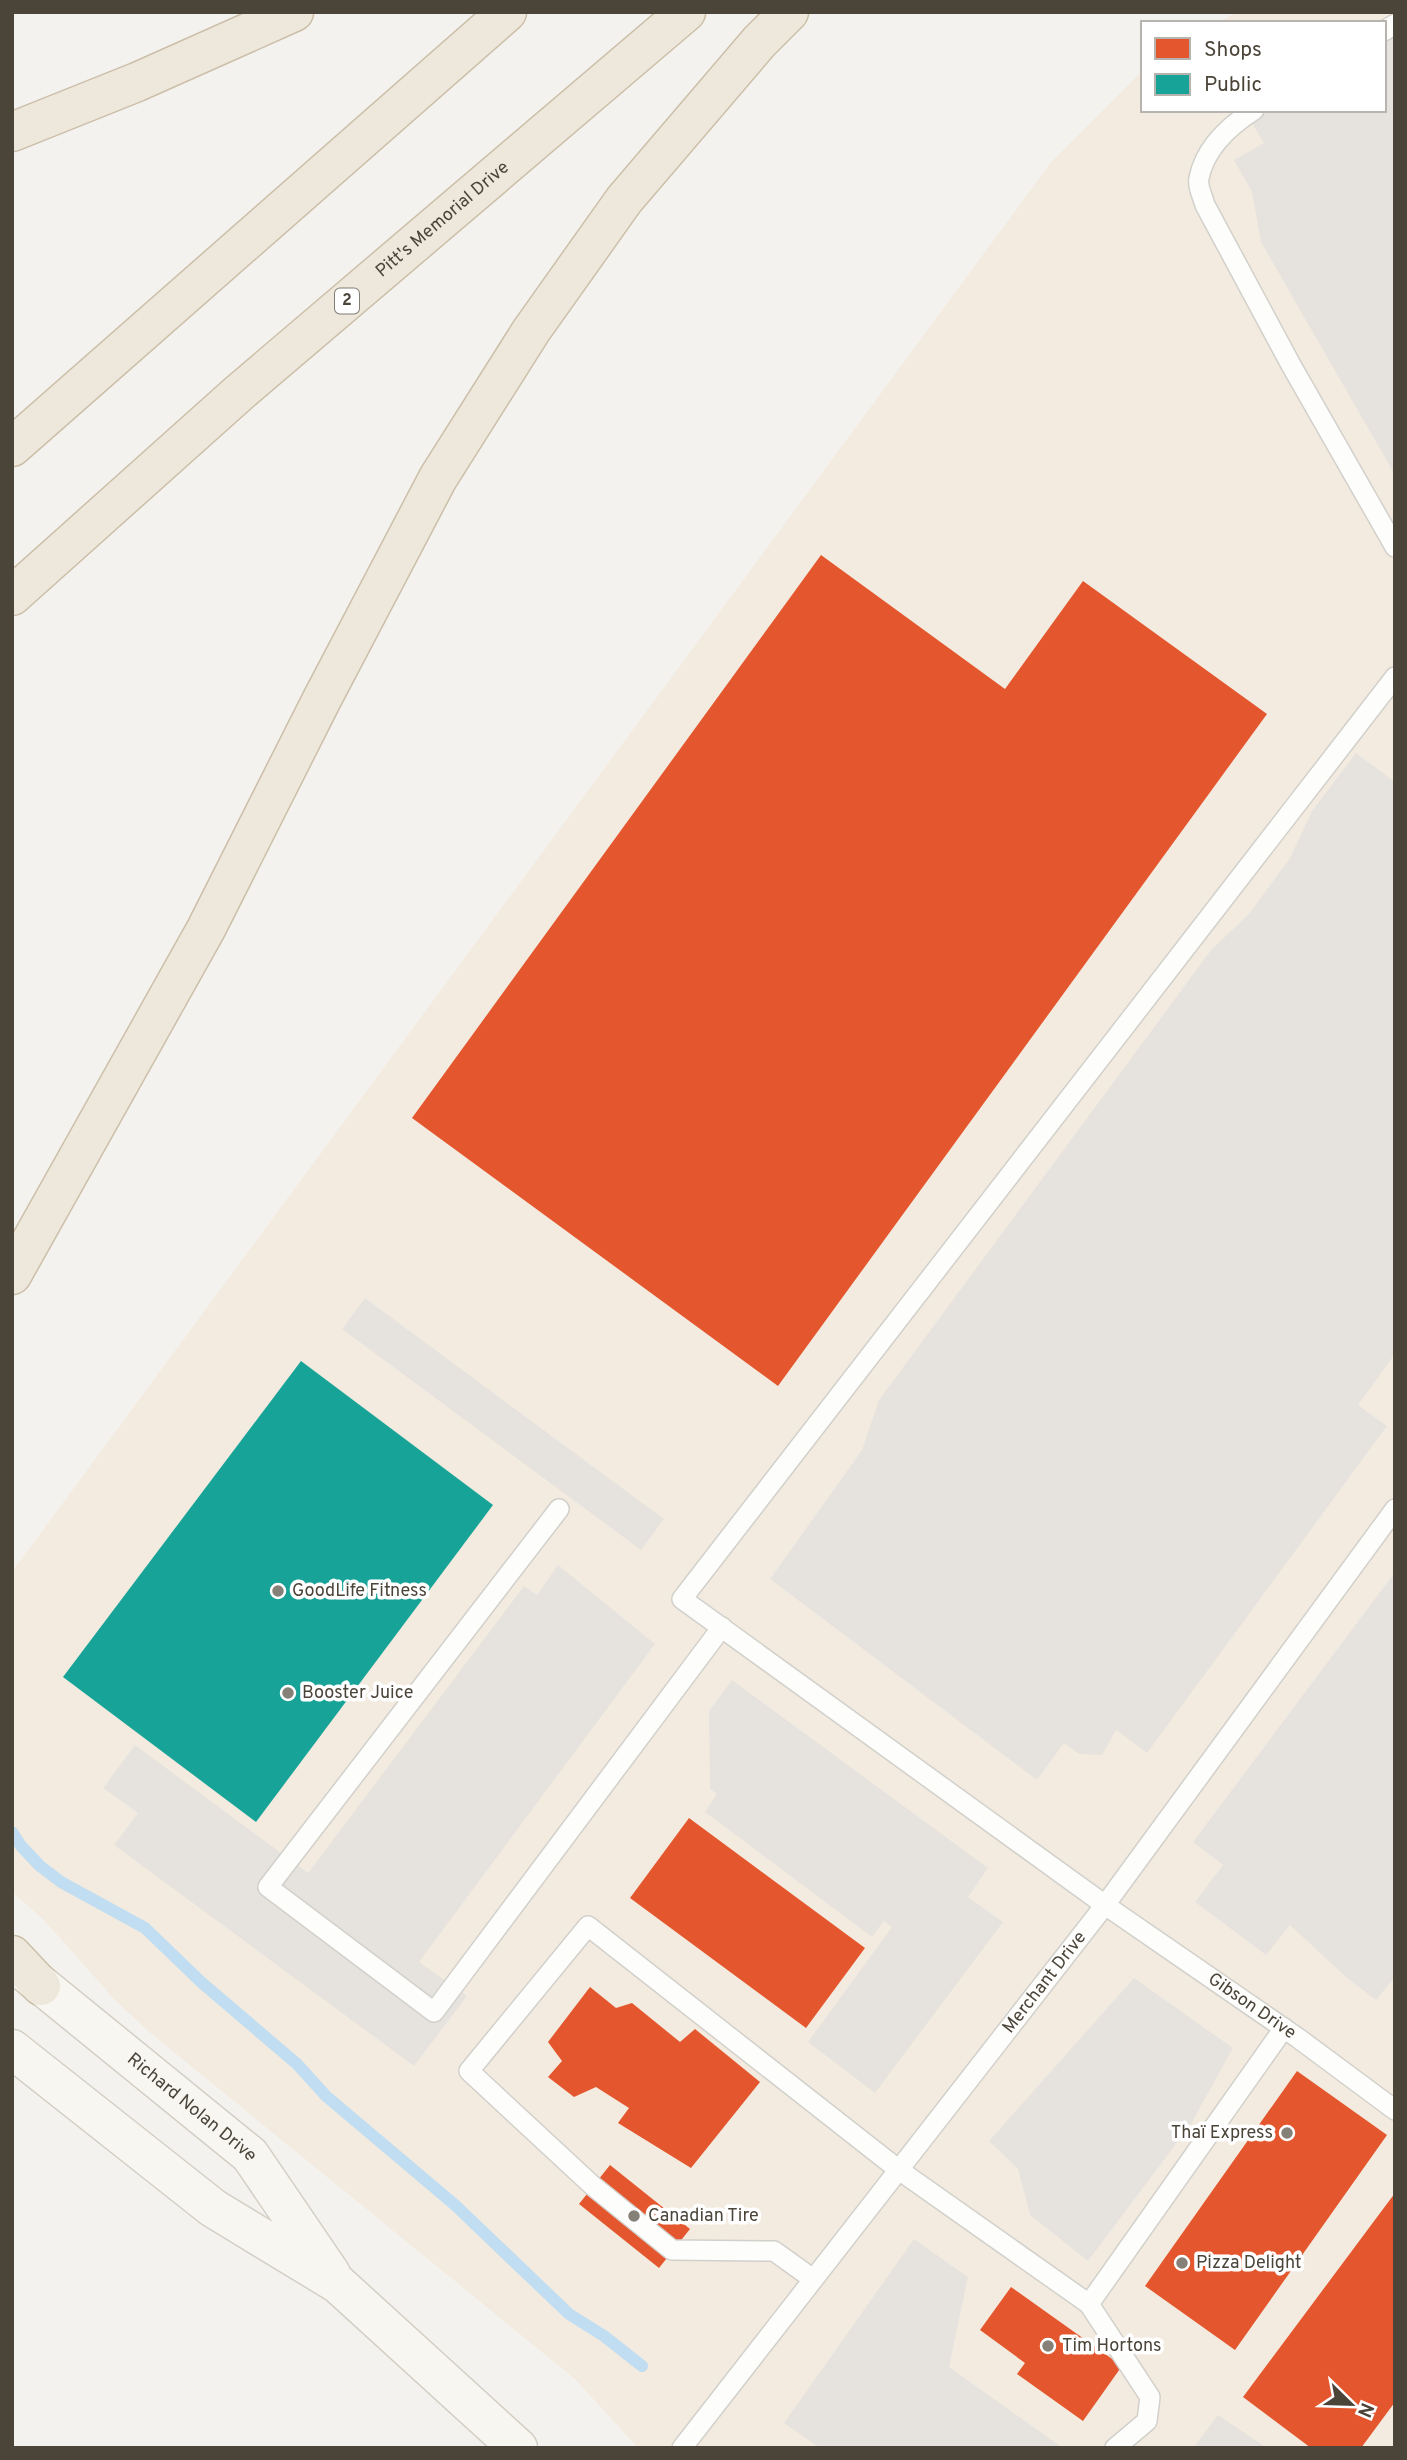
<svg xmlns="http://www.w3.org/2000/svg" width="1407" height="2460" font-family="Overpass,sans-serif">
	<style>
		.commercial { fill: #f3ebdf }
		.parking { fill: #e6e3df }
		.shops { fill: #e4572e }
		.public { fill: #17a398 }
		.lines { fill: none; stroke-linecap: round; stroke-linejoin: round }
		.stream { stroke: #c0ddf1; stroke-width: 12 }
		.service-casing { stroke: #d2d0cb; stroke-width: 22 }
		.secondary-casing { stroke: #d3cfc5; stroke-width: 41 }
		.motorway-casing { stroke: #ccbfa9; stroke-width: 41 }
		.service { stroke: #fdfdfc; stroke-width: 19 }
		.secondary { stroke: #f7f6f1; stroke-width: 38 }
		.motorway { stroke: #ede8db; stroke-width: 38 }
		.poi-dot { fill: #868178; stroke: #fff; stroke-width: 2.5 }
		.labels { text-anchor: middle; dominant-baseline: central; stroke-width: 7; stroke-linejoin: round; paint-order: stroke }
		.shield { fill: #fff; stroke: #817c74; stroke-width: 2 }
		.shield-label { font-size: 16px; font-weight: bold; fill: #4b4439 }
		.street-label { font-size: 18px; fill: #4b4439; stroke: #fff }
		.poi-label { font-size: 18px; fill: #4b4439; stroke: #fff; text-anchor: start }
	</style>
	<rect width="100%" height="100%" fill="#f4f2ee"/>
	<!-- commercial -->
	<path class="commercial" d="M1237,12H1395V2448H638L575,2379L148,2031L115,2000L44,1920L12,1892V1572L1052,161L1143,70V110H1384V23H1218Z"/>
	<!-- parking -->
	<path class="parking" d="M1395,25V475L1261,242L1252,192L1234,160L1264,143L1245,112L1247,110H1384V31Z
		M1356,753L1395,782V1354L1358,1405L1387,1426L1147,1753L1116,1730L1102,1755L1079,1754L1064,1743L1037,1780L770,1579L862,1450L879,1400L1211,950L1249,914L1290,858L1312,811Z
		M365,1298L664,1519L641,1550L342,1329Z
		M558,1565L655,1644L419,1962L467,1996L414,2066L114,1845L138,1813L103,1788L135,1745L308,1873L524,1586L537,1595Z
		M1395,1572V1977L1376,2000L1347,1978L1290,1925L1266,1955L1195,1902L1223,1865L1193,1842Z
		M732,1680L988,1868L968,1897L1003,1922L875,2093L808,2042L892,1927L884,1921L872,1937L705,1812L717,1794L710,1789L709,1711Z
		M1134,1978L1233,2048L1191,2124L1088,2261L1030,2215L1018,2169L989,2141Z
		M914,2239L968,2277L949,2367L1063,2448H820L784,2423Z
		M1218,2415L1267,2448H1193Z"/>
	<!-- shops -->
	<path class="shops" d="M821,555L1005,689L1083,581L1267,714L778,1386L412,1118Z
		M689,1818L865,1948L806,2028L630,1898Z
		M590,1987L616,2008L632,2003L680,2042L695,2029L760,2082L691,2168L618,2123L629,2108L596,2087L574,2097L548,2077L562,2061L548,2042Z
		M1297,2071L1387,2135L1235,2350L1145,2286Z
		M610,2165L690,2229L659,2268L579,2204Z
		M1395,2193V2402L1361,2448H1311L1243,2397Z
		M1011,2287L1122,2366L1083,2421L1017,2374L1025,2363L980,2330Z"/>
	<!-- public -->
	<path class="public" d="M301,1361L493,1505L256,1822L63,1677Z"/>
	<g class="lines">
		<!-- stream -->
		<path class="stream" d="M12,1832L21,1846L40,1866L61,1882L145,1928L201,1982L297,2064L326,2096L455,2205L569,2314L604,2336L642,2366"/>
		<!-- service casing -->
		<g class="service-casing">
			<g id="service">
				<path d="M1384,31L1395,24"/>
				<path d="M1254,110C1229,126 1205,148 1199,178C1197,186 1203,197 1205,205L1291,365L1395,547"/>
				<path id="s1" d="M1395,677L682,1599L1105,1905L1298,2038L1395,2110"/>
				<path d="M559,1509L268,1887L434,2012L722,1627"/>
				<path d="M813,2279L774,2251L672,2250L593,2186L469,2071L588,1926L899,2170L1089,2304L1284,2028"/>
				<path d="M1089,2304L1150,2397L1147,2421L1115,2448"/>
				<path id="s2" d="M682,2448L1105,1905L1395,1509"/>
			</g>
		</g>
		<!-- secondary casing -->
		<g class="secondary-casing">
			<g id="secondary">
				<path id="s3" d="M14,1963L250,2155L331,2274"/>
				<path d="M12,2049L213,2208L338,2284L518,2448"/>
			</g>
		</g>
		<!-- motorway casing -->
		<g class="motorway-casing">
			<g id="motorway">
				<path d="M12,132L137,82L294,12"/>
				<path d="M12,447L507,12"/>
				<path id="s4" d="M12,596L240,392L686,12"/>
				<path d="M12,1275L206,929L321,701L438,478L531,331L624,200L759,42L789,12"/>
				<path d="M12,1955L41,1986"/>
			</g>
		</g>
		<!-- service -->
		<use href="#service" class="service"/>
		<!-- secondary -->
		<use href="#secondary" class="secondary"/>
		<!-- motorway -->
		<use href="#motorway" class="motorway"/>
	</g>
	<!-- markers -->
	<g class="poi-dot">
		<circle cx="278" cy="1591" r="7"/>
		<circle cx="288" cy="1693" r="7"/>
		<circle cx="1287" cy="2133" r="7"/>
		<circle cx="634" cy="2216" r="7"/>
		<circle cx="1182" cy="2263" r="7"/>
		<circle cx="1048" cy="2346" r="7"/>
	</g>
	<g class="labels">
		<!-- shield labels -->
		<rect class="shield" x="335" y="288.5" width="24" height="25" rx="5"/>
		<g class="shield-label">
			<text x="347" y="301">2</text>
		</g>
		<!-- street labels -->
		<g class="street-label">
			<text stroke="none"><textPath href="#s4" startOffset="572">Pitt's Memorial Drive</textPath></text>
			<text stroke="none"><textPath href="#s2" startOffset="590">Merchant Drive</textPath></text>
			<text stroke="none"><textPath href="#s1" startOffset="1866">Gibson Drive</textPath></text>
			<text stroke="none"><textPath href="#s3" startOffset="229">Richard Nolan Drive</textPath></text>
		</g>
		<!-- poi labels -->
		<g class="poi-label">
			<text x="292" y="1591">GoodLife Fitness</text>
			<text x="302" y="1693">Booster Juice</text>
			<text x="1273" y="2133" text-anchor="end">Thaï Express</text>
			<text x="648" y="2216">Canadian Tire</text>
			<text x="1196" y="2263">Pizza Delight</text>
			<text x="1062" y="2346">Tim Hortons</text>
		</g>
	</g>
	<!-- border -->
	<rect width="1407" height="2460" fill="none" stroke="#4b4439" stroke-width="28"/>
	<!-- legend -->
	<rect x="1141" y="21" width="245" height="91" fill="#ffffff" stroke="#b7b4b0" stroke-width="2"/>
	<rect x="1155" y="38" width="35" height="21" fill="#e4572e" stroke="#b7b4b0" stroke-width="2"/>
	<text x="1204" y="56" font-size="21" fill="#4b4439">Shops</text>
	<rect x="1155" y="74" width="35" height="21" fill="#17a398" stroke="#b7b4b0" stroke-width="2"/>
	<text x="1204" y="91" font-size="21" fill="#4b4439">Public</text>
	<!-- north arrow -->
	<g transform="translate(1351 2404) rotate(113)" stroke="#ffffff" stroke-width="5" paint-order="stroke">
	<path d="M0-5L12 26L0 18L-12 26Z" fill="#4b4439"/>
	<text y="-10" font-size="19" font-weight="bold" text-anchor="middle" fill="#4b4439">N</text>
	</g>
</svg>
